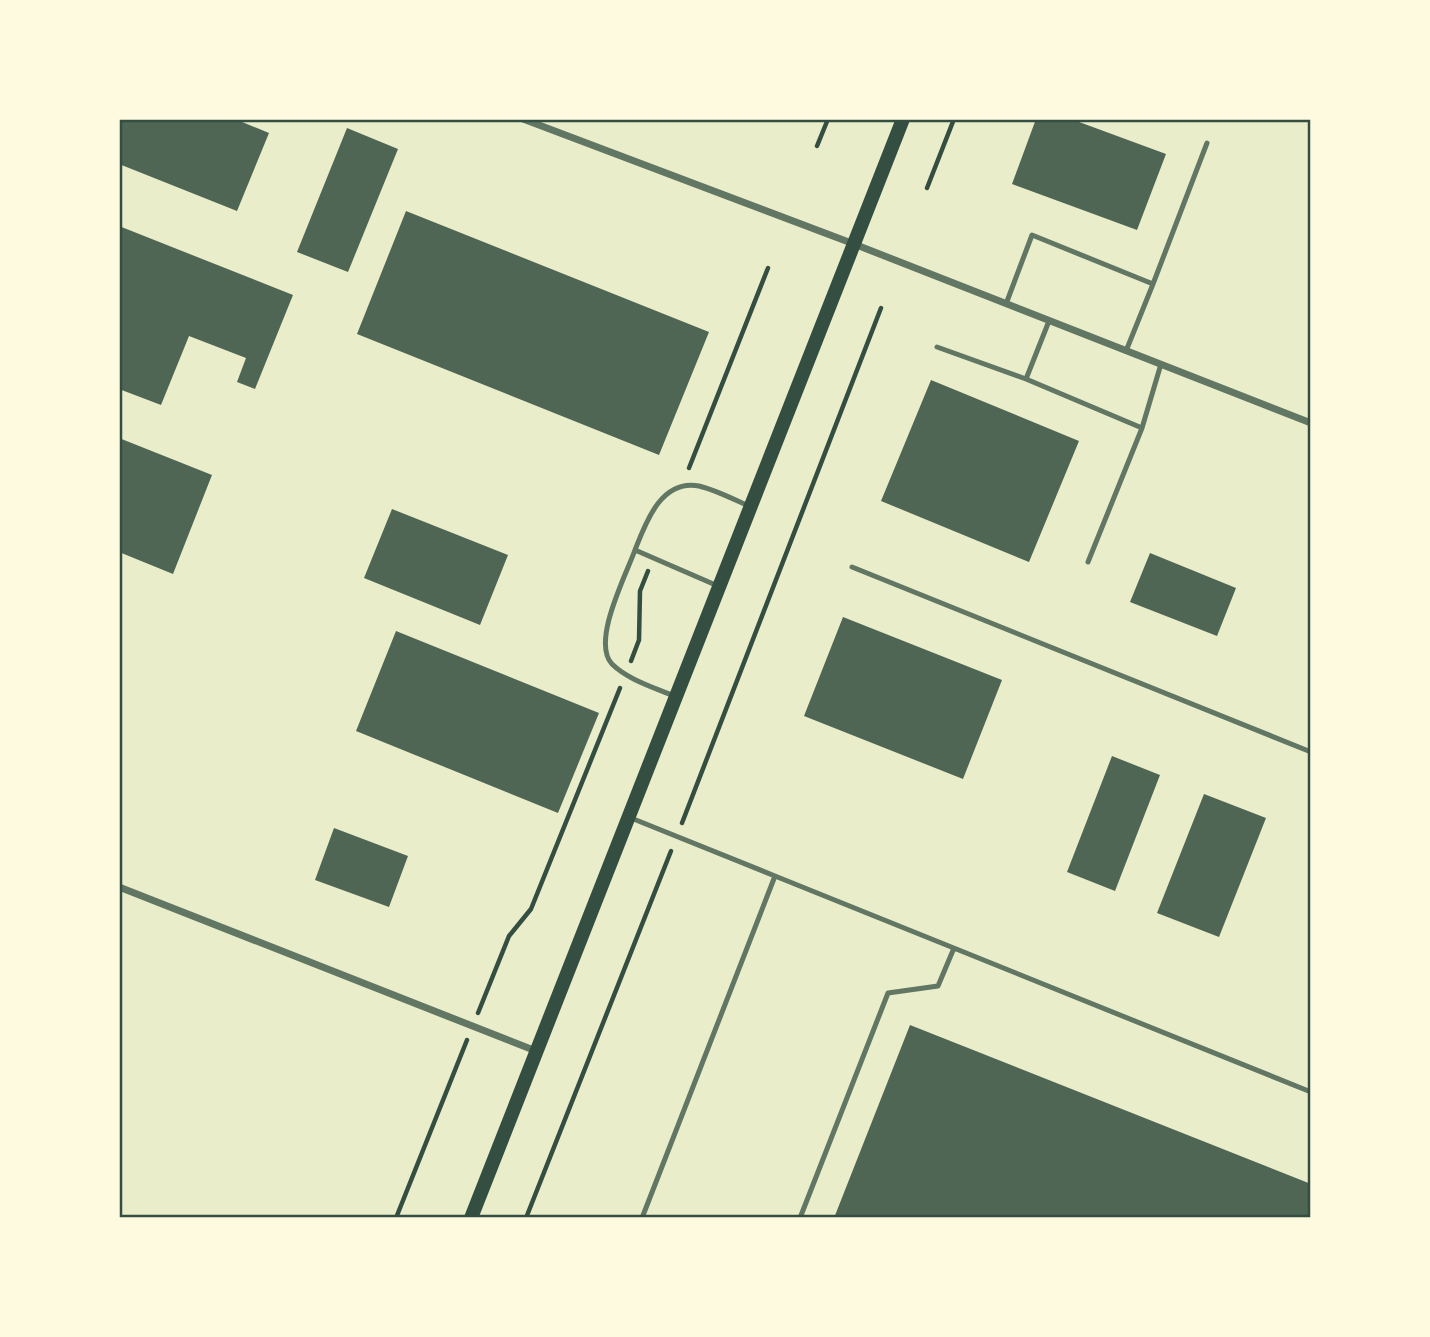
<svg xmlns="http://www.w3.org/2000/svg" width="1430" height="1337" font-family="Figtree,sans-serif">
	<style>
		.building { fill: #4f6655 }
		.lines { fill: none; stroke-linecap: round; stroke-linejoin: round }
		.path { stroke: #344e41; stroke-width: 4.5 }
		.service { stroke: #617663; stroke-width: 5 }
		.minor { stroke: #617663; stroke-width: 7 }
		.secondary { stroke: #344e41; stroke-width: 14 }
		.neatline { fill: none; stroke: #344e41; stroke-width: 2.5 }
	</style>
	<rect width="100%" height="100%" fill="#e9edc9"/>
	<!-- building -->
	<path class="building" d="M119,119H235L269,133L237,211L119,164Z
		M1036,119H1071L1166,154L1137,230L1012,184Z
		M347,128L398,149L348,272L297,252Z
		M406,211L709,332L659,455L357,334Z
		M119,226L293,295L255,389L237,382L246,358L189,336L161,405L119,389Z
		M931,380L1079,441L1029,562L881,501Z
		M119,438L212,475L173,574L119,552Z
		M392,509L508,555L480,625L364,578Z
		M1150,553L1236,588L1217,636L1130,602Z
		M843,617L1002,680L963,779L804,716Z
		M396,631L599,713L558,813L356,731Z
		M1112,756L1160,775L1115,891L1067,872Z
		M1204,794L1266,818L1219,937L1157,913Z
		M334,828L408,856L389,907L315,880Z
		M910,1025L1311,1184V1218H834Z"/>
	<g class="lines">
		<!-- path -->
		<path class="path" d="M817,146L828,119
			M927,188L954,119
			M689,468L768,268
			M631,661L639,640L640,591L648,571
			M682,823L881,308
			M478,1013L509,936L531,909L620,688
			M396,1218L467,1040
			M526,1218L671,851"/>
		<!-- service -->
		<path class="service" d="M1153,284L1207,143
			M1006,304L1032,235L1153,284L1126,351
			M937,347L1026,379L1142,428L1088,562
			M1026,379L1049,321
			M1142,428L1161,364
			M635,550C646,522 661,479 699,486C716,490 735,500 751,507
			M852,567L1311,752
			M676,697C656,688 628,680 612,664C591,642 626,575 635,550L718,586
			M631,818L775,876L642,1218
			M775,876L1311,1092
			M800,1218L888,993L938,986L954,948"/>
		<!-- minor -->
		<path class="minor" d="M523,119L854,244L1311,423
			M119,887L536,1051"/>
		<!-- secondary -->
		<path class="secondary" d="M471,1218L903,119"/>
	</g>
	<!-- border -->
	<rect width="1430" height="1337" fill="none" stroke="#fefae0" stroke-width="242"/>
	<rect x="121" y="121" width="1188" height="1095" class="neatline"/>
</svg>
